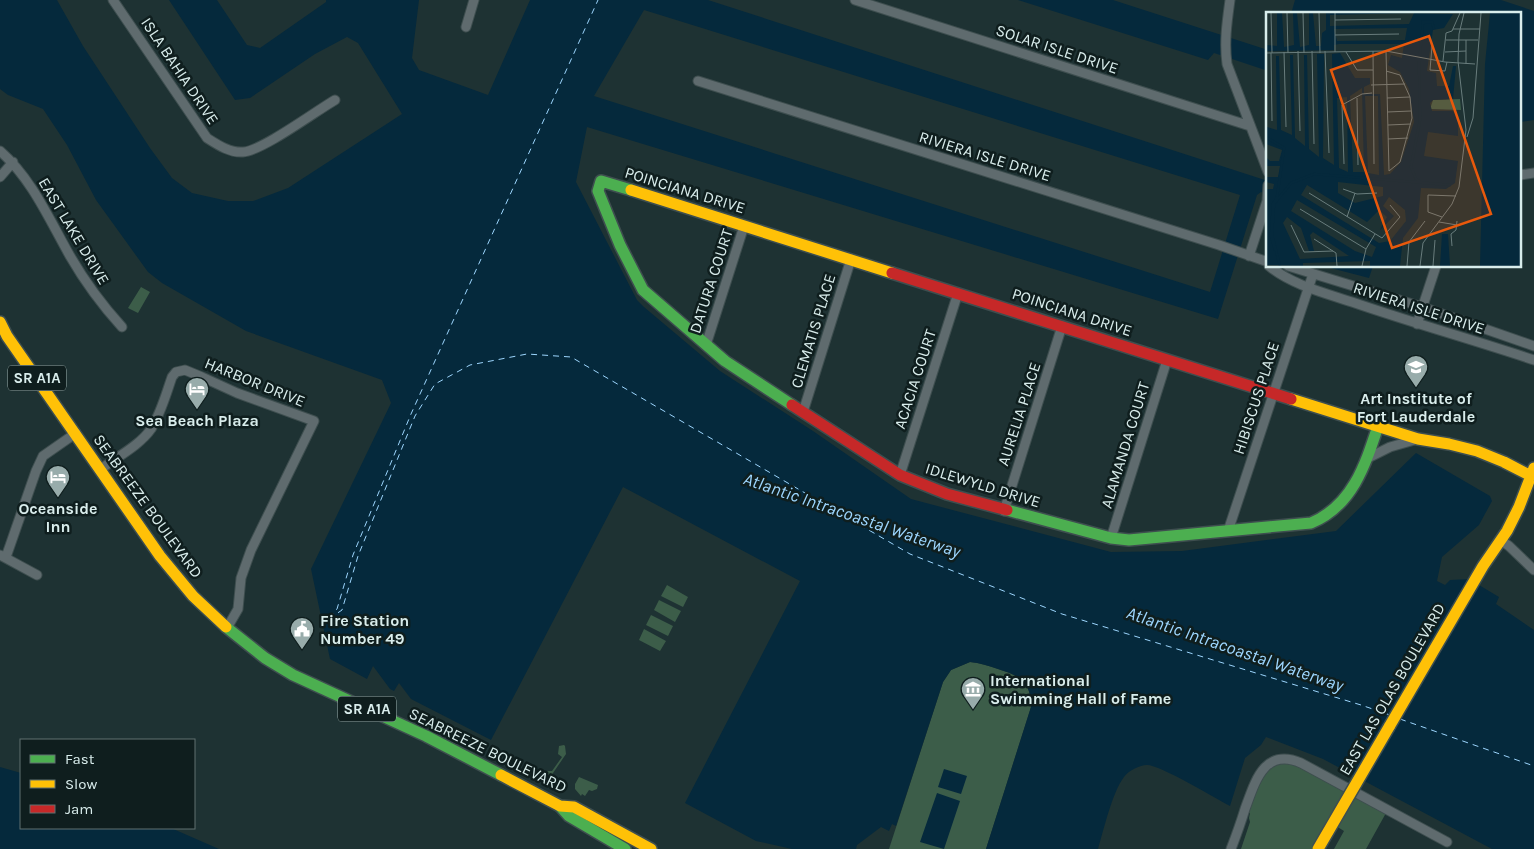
<svg xmlns="http://www.w3.org/2000/svg" width="1534" height="849" font-family="Karla,sans-serif">
	<style>
		.green { fill: #3c5d49 }
		.water { fill: #05293c; fill-rule: evenodd }
		.lines { fill: none; stroke-linecap: round; stroke-linejoin: round }
		.ferry { stroke: #9dd6fe; stroke-width: 1; stroke-dasharray: 6 5; stroke-linecap: butt }
		.street-casing { stroke: #3e4e4f; stroke-width: 11 }
		.fast-casing { stroke: #3e4e4f; stroke-width: 14 }
		.slow-casing { stroke: #3e4e4f; stroke-width: 14 }
		.jam-casing { stroke: #3e4e4f; stroke-width: 14 }
		.street { stroke: #5f6b6e; stroke-width: 9 }
		.fast { stroke: #4caf50; stroke-width: 11 }
		.slow { stroke: #ffc107; stroke-width: 11 }
		.jam { stroke: #c62828; stroke-width: 11 }
		.slow-bridge-casing { stroke: #3e4e4f; stroke-width: 14; stroke-linecap: butt }
		.slow-bridge { stroke: #ffc107; stroke-width: 11 }
		.labels { text-anchor: middle; dominant-baseline: central; stroke-width: 5; stroke-linejoin: round; paint-order: stroke }
		.shield { fill: #0f1e1e; stroke: #9cafae; stroke-width: 1 }
		.shield-label { font-size: 15px; font-weight: bold; fill: #d9edec }
		.street-label { font-size: 16px; fill: #d9edec; stroke: #0f1e1e }
		.poi-label { font-size: 16px; font-weight: bold; fill: #d9edec; stroke: #0f1e1e }
		.water-label { font-size: 18px; font-style: italic; fill: #9dd6fe; stroke: #0f1e1e }
		.inset-river { fill: none; stroke: #05293c; stroke-width: 2.5 }
		.inset-road { fill: none; stroke: #697d7d; stroke-width: 1 }
		.view { fill: #e8590c; fill-opacity: 0.15; stroke: #e8590c; stroke-width: 2.5 }
		.inset-edge { fill: none; stroke: #d9edec; stroke-width: 2.5 }
	</style>
	<rect width="100%" height="100%" fill="#1e3233"/>
	<!-- green -->
	<path class="green" d="M141,287L150,292L138,313L128,308Z
		M667,585L688,597L683,607L661,596Z
		M659,600L681,611L675,622L654,610Z
		M651,615L673,626L668,636L646,625Z
		M644,629L666,641L660,651L639,640Z
		M970,662C980,663 989,666 998,669C1020,676 1031,681 1031,707L986,849H889L943,682L951,670Z
		M564,745L565,746L566,754L551,776L549,775L542,779L528,774L527,772L533,774L537,771H552L562,757L558,754L559,746Z
		M1285,763L1298,766L1386,813L1366,849H1334L1344,831L1328,821L1312,849H1241L1250,822L1249,818L1250,813L1247,812C1256,789 1258,768 1285,763Z
		M579,777L598,785L597,789L592,791L589,790L585,796L582,794L581,796L575,789V784Z"/>
	<!-- water -->
	<path class="water" d="M0,0H57L83,46L150,148L172,178L192,193L228,201H253L288,188L402,114L358,43L347,37L315,54L250,98L235,100L169,0H217L247,45L260,48L326,2V0H419L412,58L419,70L488,95L530,0H708L1268,181V195L1261,192L1257,195L1218,319L587,127L576,182L637,300L644,307L720,371L813,431L911,499L1111,552L1182,551L1336,531L1416,453L1490,496L1492,501L1479,525L1442,557L1437,581L1445,585L1450,580L1469,579L1499,597L1496,604L1534,630V849H1492L1323,759L1266,737L1261,745L1245,758L1230,806C1215,798 1160,765 1147,765C1140,765 1128,771 1124,777C1112,793 1104,829 1098,849H986L1031,707C1031,681 1020,676 998,669C989,666 980,663 970,662L951,670L943,682L896,826L892,824L889,831L881,827L857,845L856,849H792L756,841L685,803L800,581L623,487L491,740L411,699L399,683L394,691L390,689L373,666L367,679L330,659L311,569L391,403L382,380L246,331L162,283L148,272L96,200L67,145L43,109L8,95L0,89ZM644,10L1240,195L1210,292L594,96Z
		M1018,0H1113L1268,50V71L1214,53L1208,60Z
		M1295,0H1501L1534,11V120L1520,122V14H1291Z
		M1323,266H1373L1369,278Z
		M0,767L21,773V828H171L219,849H0Z
		M944,769L967,776L961,794L938,787Z
		M937,793L960,801L944,849L920,842Z"/>
	<g class="lines">
		<!-- ferry -->
		<path class="ferry" d="M329,618L337,609L353,555L411,414L598,0
			M329,619L342,610L358,556L415,416L435,384L470,365L527,354L571,357L910,554L1062,614L1361,705L1390,715
			M1400,719L1534,766"/>
		<!-- street casing -->
		<g class="street-casing">
			<path id="street" d="M113,0L207,138C218,145 230,153 243,152C262,151 316,111 335,100
				M855,0L1250,126
				M1230,0C1227,22 1224,42 1227,64L1268,172
				M466,27L474,0
				M698,81L1219,245L1268,262
				M0,151C32,179 49,219 70,256C85,282 102,305 122,327
				M1520,175L1534,173
				M0,177L13,162
				M1249,256L1267,201L1268,185
				M1269,266C1292,285 1325,293 1352,302C1413,323 1474,340 1534,360
				M1288,266L1422,307L1534,346
				M1417,324L1436,266
				M706,345L744,226
				M803,412L851,259
				M1368,458L1390,447L1418,439
				M101,469C117,457 140,445 151,429C161,413 166,394 172,377L176,372L185,370L202,377L237,393L314,421L251,550L241,578L238,609L227,628
				M900,475L958,293
				M1004,511L1062,326
				M1228,531L1313,274
				M1111,538L1167,360
				M1502,541L1509,546L1534,570
				M0,555L37,575
				M6,557L36,471L43,456L76,433
				M1231,849C1236,836 1241,822 1245,809C1255,782 1264,747 1301,763L1447,842"/>
		</g>
		<!-- fast casing -->
		<g class="fast-casing">
			<path id="fast" d="M631,190L601,181L598,191L620,245L643,290L725,361L792,405
				M1007,510L1111,538L1129,540L1311,523C1352,506 1365,466 1378,426
				M226,627L265,658L293,675L426,736L501,775
				M560,806L569,816L625,849"/>
		</g>
		<!-- slow casing -->
		<g class="slow-casing">
			<path id="slow" d="M631,190L892,273
				M0,322L7,336L160,556L193,596L226,627
				M1291,399L1418,439L1449,444L1477,451L1504,462L1531,476
				M1389,727L1483,566L1507,531L1519,507L1534,468
				M501,775L560,806L574,807L651,849"/>
		</g>
		<!-- jam casing -->
		<g class="jam-casing">
			<path id="jam" d="M892,273L1291,399
				M792,405L900,475L947,494L1007,510"/>
		</g>
		<!-- street -->
		<use href="#street" class="street"/>
		<!-- fast -->
		<use href="#fast" class="fast"/>
		<!-- slow -->
		<use href="#slow" class="slow"/>
		<!-- jam -->
		<use href="#jam" class="jam"/>
		<!-- slow-bridge casing -->
		<g class="slow-bridge-casing">
			<path id="slow-bridge" d="M1318,849L1389,727"/>
		</g>
		<!-- slow-bridge -->
		<use href="#slow-bridge" class="slow-bridge"/>
	</g>
	<!-- icons -->
	<defs>
		<g id="school-pin" transform="scale(1.25)"><path d="M0 17L-7.5 6A9.5 9.5 0 1 1 7.5 6Z" fill="#98acab" stroke="#0f1e1e"/><path d="M0-5L7-2L0 1L-7-2ZM-4 1L0 2.5L4 1V4Q0 6-4 4Z" fill="#fff"/></g>
		<g id="hotel-pin" transform="scale(1.25)"><path d="M0 17L-7.5 6A9.5 9.5 0 1 1 7.5 6Z" fill="#98acab" stroke="#0f1e1e"/><path d="M-6-4.5h1.5V1H6V5H4.5V3h-9V5H-6ZM-4 0a1.8 1.8 0 1 1 3.6 0ZM.5 0V-2.5h3Q6-2.5 6 0Z" fill="#fff"/></g>
		<g id="civic-pin" transform="scale(1.25)"><path d="M0 17L-7.5 6A9.5 9.5 0 1 1 7.5 6Z" fill="#98acab" stroke="#0f1e1e"/><path d="M-.6-6.5H3V-4.5H.6V-3L4-1V1h2V6H-6V1h2V-1L-.6-3ZM-1.2 2.5V6h2.4V2.5Z" fill="#fff"/></g>
		<g id="museum-pin" transform="scale(1.25)"><path d="M0 17L-7.5 6A9.5 9.5 0 1 1 7.5 6Z" fill="#98acab" stroke="#0f1e1e"/><path d="M0-6L6-3V-2H-6V-3ZM-5-1h2V3h-2ZM-1-1h2V3h-2ZM3-1h2V3H3ZM-6 4H6V6H-6Z" fill="#fff"/></g>
	</defs>
	<g fill-rule="evenodd">
		<use href="#school-pin" x="1416" y="367"/>
		<use href="#hotel-pin" x="197" y="389"/>
		<use href="#hotel-pin" x="58" y="477"/>
		<use href="#civic-pin" x="302" y="629"/>
		<use href="#museum-pin" x="973" y="689"/>
	</g>
	<g class="labels">
		<!-- shield labels -->
		<g class="shield">
			<rect x="8" y="365.5" width="58" height="25" rx="4"/>
			<rect x="338" y="696.5" width="58" height="25" rx="4"/>
		</g>
		<g class="shield-label">
			<text x="37" y="378">SR A1A</text>
			<text x="367" y="709">SR A1A</text>
		</g>
		<!-- street labels -->
		<g class="street-label">
			<text transform="translate(1057 49) rotate(18)">SOLAR ISLE DRIVE</text>
			<text transform="translate(180 71) rotate(56)">ISLA BAHIA DRIVE</text>
			<text transform="translate(985 156) rotate(17)">RIVIERA ISLE DRIVE</text>
			<text transform="translate(685 190) rotate(17)">POINCIANA DRIVE</text>
			<text transform="translate(74 231) rotate(59)">EAST LAKE DRIVE</text>
			<text transform="translate(711 281) rotate(-72)">DATURA COURT</text>
			<text transform="translate(1419 308) rotate(18)">RIVIERA ISLE DRIVE</text>
			<text transform="translate(1072 312) rotate(18)">POINCIANA DRIVE</text>
			<text transform="translate(813 331) rotate(-73)">CLEMATIS PLACE</text>
			<text transform="translate(915 379) rotate(-72)">ACACIA COURT</text>
			<text transform="translate(255 382) rotate(22)">HARBOR DRIVE</text>
			<text transform="translate(1256 398) rotate(-72)">HIBISCUS PLACE</text>
			<text transform="translate(1019 414) rotate(-72)">AURELIA PLACE</text>
			<text transform="translate(1125 445) rotate(-73)">ALAMANDA COURT</text>
			<text transform="translate(983 485) rotate(17)">IDLEWYLD DRIVE</text>
			<text transform="translate(148 506) rotate(54)">SEABREEZE BOULEVARD</text>
			<text transform="translate(1392 689) rotate(-60)">EAST LAS OLAS BOULEVARD</text>
			<text transform="translate(488 750) rotate(26)">SEABREEZE BOULEVARD</text>
		</g>
		<!-- poi labels -->
		<g class="poi-label">
			<text x="1416" y="398">Art Institute of<tspan x="1416" dy="18">Fort Lauderdale</tspan></text>
			<text x="197" y="420">Sea Beach Plaza</text>
			<text x="58" y="508">Oceanside<tspan x="58" dy="18">Inn</tspan></text>
			<text x="320" y="620" text-anchor="start">Fire Station<tspan x="320" dy="18">Number 49</tspan></text>
			<text x="990" y="680" text-anchor="start">International<tspan x="990" dy="18">Swimming Hall of Fame</tspan></text>
		</g>
		<!-- water labels -->
		<g class="water-label">
			<text transform="translate(852 515) rotate(19)">Atlantic Intracoastal Waterway</text>
			<text transform="translate(1235 649) rotate(19)">Atlantic Intracoastal Waterway</text>
		</g>
	</g>
	<!-- overview -->
	<g transform="translate(1266 12)">
		<rect width="255" height="255" fill="#1e3233"/>
		<path d="M194,87L195,98L164,97L167,88Z" fill="#3c5d49"/>
		<path d="M11,1H16L18,35L28,33L27,1H31L34,35L43,33V1H47L50,34H55L56,21L60,18V1H143L64,3V14L143,12L148,1L187,2L178,16L167,18L161,59L170,61L171,74H183L187,54H190L187,87L167,88L164,91L166,99H186L192,103V124L162,120L158,144L192,149L189,171L180,177L155,176L152,206L137,226L134,254H104V249L37,251V254L0,253V177H7L8,172L0,170V165H12L14,154H0V145L4,149H13L16,138L0,132V61L1,115L11,118L10,44H13L15,118L26,123L24,43H27L29,126L39,134L38,43H41L43,137L53,145L51,42H58L57,146L68,153L66,42L74,41L89,66H104V72L98,75V82H114L118,163L124,162L135,150L148,110L143,77L134,60L122,53L125,43L136,46L138,32H73L68,33V38L0,39V33L11,34ZM141,16L139,28L71,29L68,17ZM96,76L98,160H87L84,84ZM99,84H112L113,163L102,161ZM81,85L82,159V160L73,156L71,86ZM72,170L117,175V184L89,191L72,181ZM41,173L101,210L113,198L121,205L114,218L128,204L117,194L123,185L139,198L140,209L124,229L113,231L35,183ZM31,188L110,235L106,245L89,239L25,199ZM21,205L35,216L43,239H48L44,223L47,220L83,244L34,247L17,211ZM224,1H255V254H214L219,52ZM176,222H182L184,254H174Z" fill="#05293c" fill-rule="evenodd"/>
		<path class="inset-river" d="M154,42L157,10H166L168,17M153,49L154,108L145,155L150,167L157,171M0,125L18,136L11,185L7,192L5,224L9,238M14,254L6,223L8,192L25,171L48,162L185,173"/>
		<path class="inset-road" d="M5,1L6,41M21,1L22,41M37,1L38,41M53,1L54,41M69,1V40M69,8L135,7M187,17H214M69,23L133,22M180,28H212M200,28V52M166,34L164,58L179,59L181,50M32,39L34,119M46,39L48,132M59,39L63,141M107,39L108,152M120,39L123,159M18,40L20,115M80,40L91,58H107M179,40L200,39M0,41L120,39L179,50L209,52M5,41L6,109M177,49L180,21L186,19L194,1M120,59L134,63L144,85L146,106L134,150L123,159M105,73L139,72M91,86L92,153M121,86L144,85M121,100L145,99M122,113L145,112M201,125L207,106L215,1M122,127L142,126M78,152L76,93L96,82L106,81M77,177L91,182L111,181M43,181L116,226L134,205L124,193M34,197L100,237M81,205L89,181M176,205L162,200V183L190,184M173,210L191,213M25,213L38,240L67,239M48,227L70,241L71,254M186,234L185,222L190,218L191,209M96,254L100,237L109,222M141,254L143,230L159,209M154,254L157,231L186,192L193,175L200,118L192,49L193,22L198,1M167,254L169,228"/>
		<path class="view" d="M163,24L225,202L126,236L65,58Z"/>
		<rect width="255" height="255" class="inset-edge"/>
	</g>
	<!-- legend -->
	<rect x="20" y="739" width="175" height="90" fill="#0f1e1e" stroke="#607170"/>
	<rect x="30" y="755" width="25" height="8" fill="#4caf50" stroke="#607170"/>
	<text x="65" y="764" font-size="15" fill="#d9edec">Fast</text>
	<rect x="30" y="780" width="25" height="8" fill="#ffc107" stroke="#607170"/>
	<text x="65" y="789" font-size="15" fill="#d9edec">Slow</text>
	<rect x="30" y="805" width="25" height="8" fill="#c62828" stroke="#607170"/>
	<text x="65" y="814" font-size="15" fill="#d9edec">Jam</text>
</svg>
